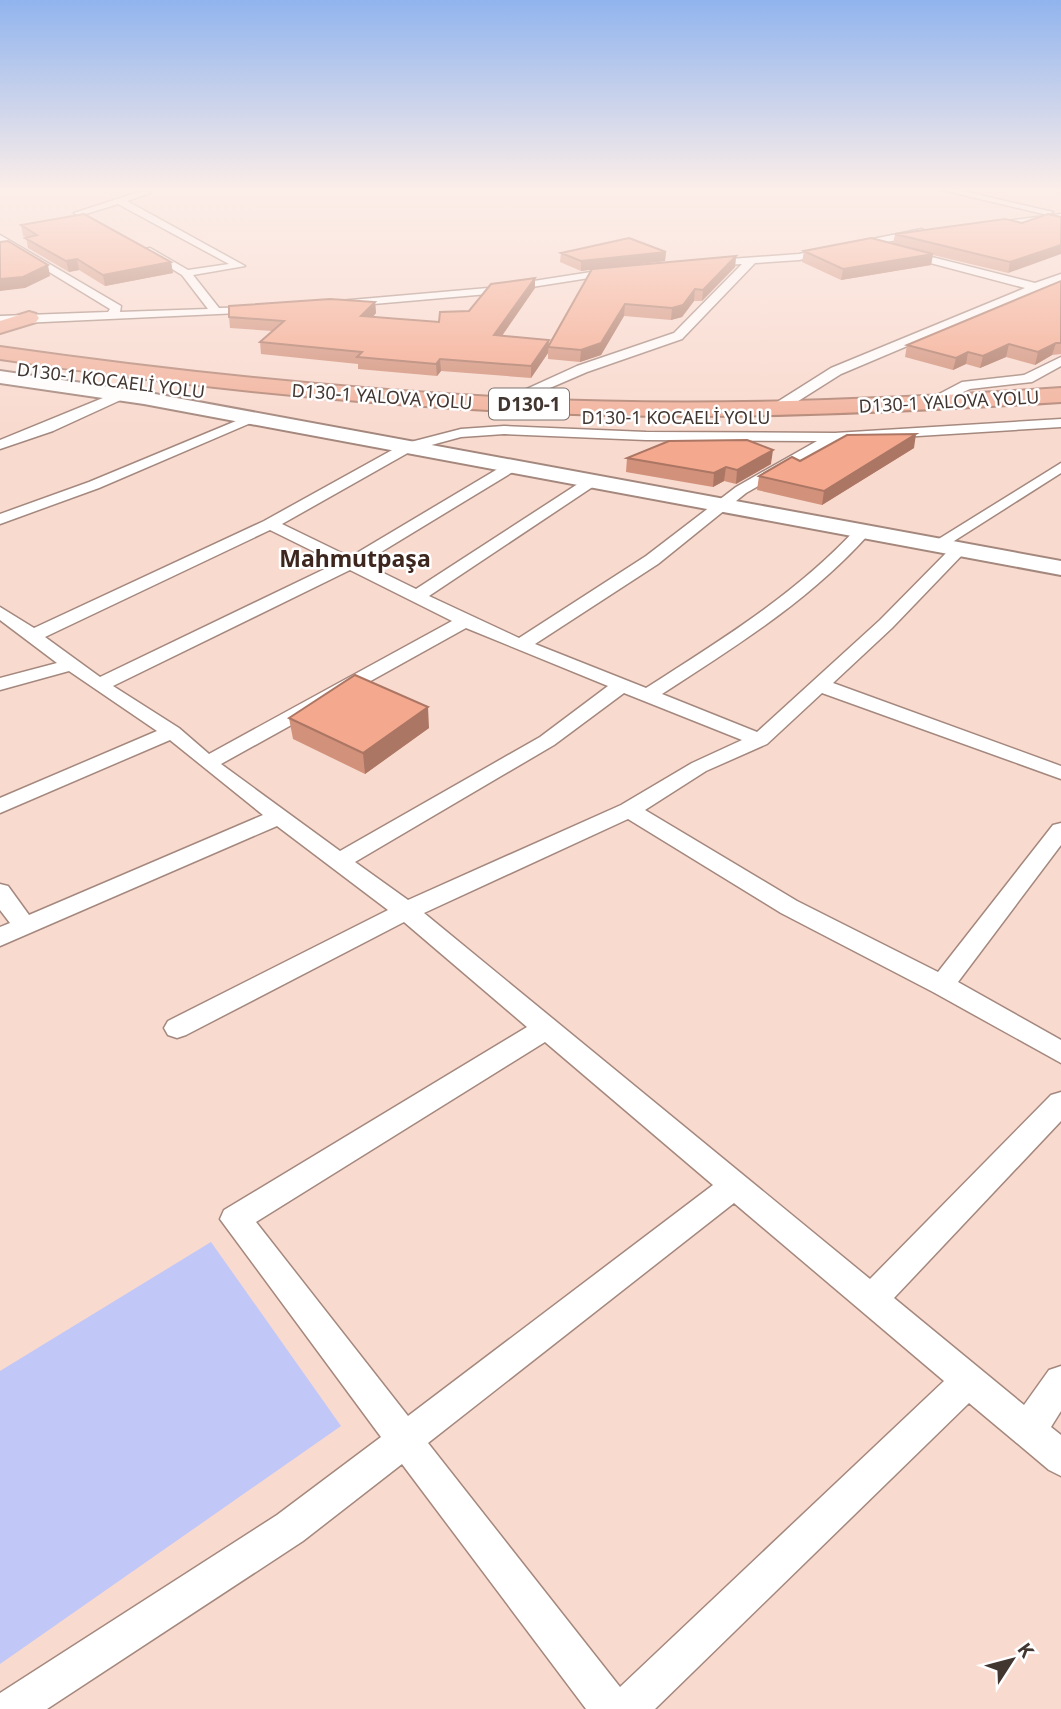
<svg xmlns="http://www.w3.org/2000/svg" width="1061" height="1709" font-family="'Noto Sans',sans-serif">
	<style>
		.green { fill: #c1c7f7 }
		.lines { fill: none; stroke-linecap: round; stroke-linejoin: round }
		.street-casing { stroke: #a4887e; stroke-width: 3 }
		.secondary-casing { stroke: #a4887e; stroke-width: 4 }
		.highway-casing { stroke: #b48878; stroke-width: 4 }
		.street { fill: #fff; fill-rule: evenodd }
		.secondary { fill: #fff; fill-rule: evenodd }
		.highway { fill: #f2b49f; fill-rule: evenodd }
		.wall { fill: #d2917b }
		.shaded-wall { fill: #ab7664 }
		.building { fill: #f4a98f; stroke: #ab7664; stroke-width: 2 }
		.labels { text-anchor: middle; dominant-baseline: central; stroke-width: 5; stroke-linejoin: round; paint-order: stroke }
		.far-street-label { font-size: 18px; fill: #423631; stroke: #fff }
		.shield { fill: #fff; stroke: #7b726f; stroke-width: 2 }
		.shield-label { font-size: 19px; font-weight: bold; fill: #423631 }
		.far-district-label { font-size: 23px; font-weight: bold; fill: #3d261e; stroke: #fff }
	</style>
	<rect width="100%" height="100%" fill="#f9dacf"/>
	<!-- green -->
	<path class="green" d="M211,1242L341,1426L0,1664V1371Z"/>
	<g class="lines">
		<!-- street casing -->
		<g class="street-casing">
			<path id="street" d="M942,190H958L1053,212L1048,215Z
				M142,191L150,193L127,201L245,266L193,275L219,308L259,307L263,308V312L0,324V316L108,312L110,309L0,242V235L121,306L120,312L208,309L182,275L141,250L150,248L188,270L229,264L118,204L79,216L74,213Z
				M1061,214V220L988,227L983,224Z
				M922,229L926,234L799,260L755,263L682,339L587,372L508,406L496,403L577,366L674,333L742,264L707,266L702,263L703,261L799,254Z
				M904,250L1035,283L1061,274V281L841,374L784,410H774V404L831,368L1025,288L900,255V251Z
				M617,268L621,269V273L488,294L339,307L333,304L339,301L488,288Z
				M1061,357V366L1032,382L970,389L929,407L922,403L962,382L1024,375Z
				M120,391L127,395L125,398L53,431L0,449V440Z
				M248,416L260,419L99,488L0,524V514L89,482Z
				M1061,419V427L838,441L746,493L658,564L535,644L646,688C721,640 796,594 857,528H869V534C809,601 736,646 662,694L757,732L880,620L953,546H965V552L892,628L833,683L1061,766V779L822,693L767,744L706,771L645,810L797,901L938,972L1053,825L1061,823V845L958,982L1061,1040V1063L933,992L781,913L628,819L424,913L870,1279L1051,1095L1061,1092V1121L894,1298L1024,1405L1049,1370L1061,1366V1411L1051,1427L1061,1435V1476L1049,1470L969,1403L655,1709H586L402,1464L303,1541L47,1709H0V1693L277,1515L381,1437L220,1219L224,1210L527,1027L404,922L186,1035L177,1038L168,1035L164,1028L168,1021L388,910L277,826L0,946V927L10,923L0,910V884L8,886L29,915L263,815L170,740L0,813V798L157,731L69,671L0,690V678L57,663L0,620V607L34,628L264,521L403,444L461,429L504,426L646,432L835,433ZM504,434L646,440L817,441L736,487L646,556L519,638L429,596L597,484V478H587L416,589L363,563L516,470V464H506L350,557L282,524L413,450L461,437ZM270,530L337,563L100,677L45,637ZM350,570L452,621L209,754L179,728L113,686ZM466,628L608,686L540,737L340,851L221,764ZM624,693L742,740L692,763L621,805L408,900L355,862L554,745ZM545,1042L713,1185L408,1416L256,1222ZM734,1203L944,1381L620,1687L428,1443Z
				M1061,463V473L943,548L937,550L929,545Z"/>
		</g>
		<!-- secondary casing -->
		<g class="secondary-casing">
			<path id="secondary" d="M0,371L144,392L1061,561V575L144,404L0,383Z"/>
		</g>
		<!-- highway casing -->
		<g class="highway-casing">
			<path id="highway" d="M29,312L36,314L39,318L36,322L0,333V321Z
				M0,347C175,372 350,390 527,399C705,407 883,400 1061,388V402C883,413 705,421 527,412C350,404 175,385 0,359Z"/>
		</g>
		<!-- street -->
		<use href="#street" class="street"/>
		<!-- secondary -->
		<use href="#secondary" class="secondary"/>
		<!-- highway -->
		<use href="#highway" class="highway"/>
	</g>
	<!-- wall -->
	<path class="wall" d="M1022,223L1008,273L933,255L931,265L841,280L802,262L804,251L893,244L895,234Z
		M21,225L171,262L173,273L105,286L79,270L69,272L28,248L26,237L23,236Z
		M666,252L665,261L598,269L736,256L735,267L702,301H694L682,317L671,320L624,316L601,355L580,362L548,359V353L531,378L441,371L437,376L358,369V364L261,354L260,342L272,331L230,328L229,317L375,302L376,313L373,317L439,322L469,311L535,278V288L502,336L549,345L592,269L581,271L560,262L561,253Z
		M1061,281V354L1052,355L1035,365L1006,357L980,368L966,364L953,370L905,357L907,345Z
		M914,448L822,505L757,490L759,476L800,461Z
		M627,458L771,464L736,484L724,481L713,487L626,472Z
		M289,718L429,728L365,774L293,739Z"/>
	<!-- shaded-wall -->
	<path class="shaded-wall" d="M1061,245V254L1008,273L1010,262Z
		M666,252L665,261L581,271V261Z
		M933,254L931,265L841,280L843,269Z
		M736,256L735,267L702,301L703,290Z
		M77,259L79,270L69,272L66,261Z
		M171,262L173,273L105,286L103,275Z
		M48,265L50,276L25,288L0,291V279Z
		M535,278V288L494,347V335Z
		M695,289L694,301L682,317L671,320L672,308Z
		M375,302L376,313L362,328L361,316Z
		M625,304L624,316L601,355L580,362L581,350Z
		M549,340L548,353L531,378V366Z
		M1056,343L1052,355L1035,365L1038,352Z
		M1009,344L1006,357L980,368L983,356Z
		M968,352L966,364L953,370L956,358Z
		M440,359L441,371L437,376L436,364Z
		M916,434L914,448L822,505L824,491Z
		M773,450L771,464L736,484L737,470Z
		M726,467L724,481L713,487L714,473Z
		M428,707L429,728L365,774L363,753Z"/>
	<!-- building -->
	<path class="building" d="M84,214L171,262L103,275L77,259L66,261L25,238L37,235L21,225Z
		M1048,214L1061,217V245L1010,262L895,234L1005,219L1022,223Z
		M629,238L666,252L581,261L561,253Z
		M871,238L933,254L843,269L804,251Z
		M8,241L48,265L23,277L0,279V242Z
		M736,256L703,290L695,289L683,305L672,308L625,304L601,343L581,350L548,347L592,269Z
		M535,278L494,335L549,340L531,366L440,359L436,364L357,357L362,352L260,342L284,321L229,317V306L330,299L375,302L361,316L439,322L440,312L469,311L491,284Z
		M1061,281V343H1056L1038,352L1009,344L983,356L968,352L956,358L907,345Z
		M916,434L824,491L759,476L792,457L800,461L847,435Z
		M747,440L773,450L737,470L726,467L714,473L627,458L669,441Z
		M355,675L428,707L363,753L289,718Z"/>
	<!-- sky -->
	<linearGradient id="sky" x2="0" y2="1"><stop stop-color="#91b4ee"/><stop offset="0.44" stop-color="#fceee9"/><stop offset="1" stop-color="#fceee9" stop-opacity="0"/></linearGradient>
	<rect width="1061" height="429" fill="url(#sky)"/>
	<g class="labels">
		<!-- far-street labels -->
		<g class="far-street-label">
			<text transform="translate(111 380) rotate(7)">D130-1 KOCAELİ YOLU</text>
			<text transform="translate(382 396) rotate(4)">D130-1 YALOVA YOLU</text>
			<text transform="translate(949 401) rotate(-3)">D130-1 YALOVA YOLU</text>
			<text x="676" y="417">D130-1 KOCAELİ YOLU</text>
		</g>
		<!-- shield labels -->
		<rect class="shield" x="489" y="388.5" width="80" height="31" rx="5"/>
		<g class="shield-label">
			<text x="529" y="404">D130-1</text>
		</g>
		<!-- far-district labels -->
		<g class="far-district-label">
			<text x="355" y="558">Mahmutpaşa</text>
		</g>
	</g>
	<!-- north arrow -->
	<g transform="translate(1012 1660) rotate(54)" stroke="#ffffff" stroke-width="5" paint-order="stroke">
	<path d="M0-5L12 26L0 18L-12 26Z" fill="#423631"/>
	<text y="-10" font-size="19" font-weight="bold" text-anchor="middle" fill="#423631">K</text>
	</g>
</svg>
